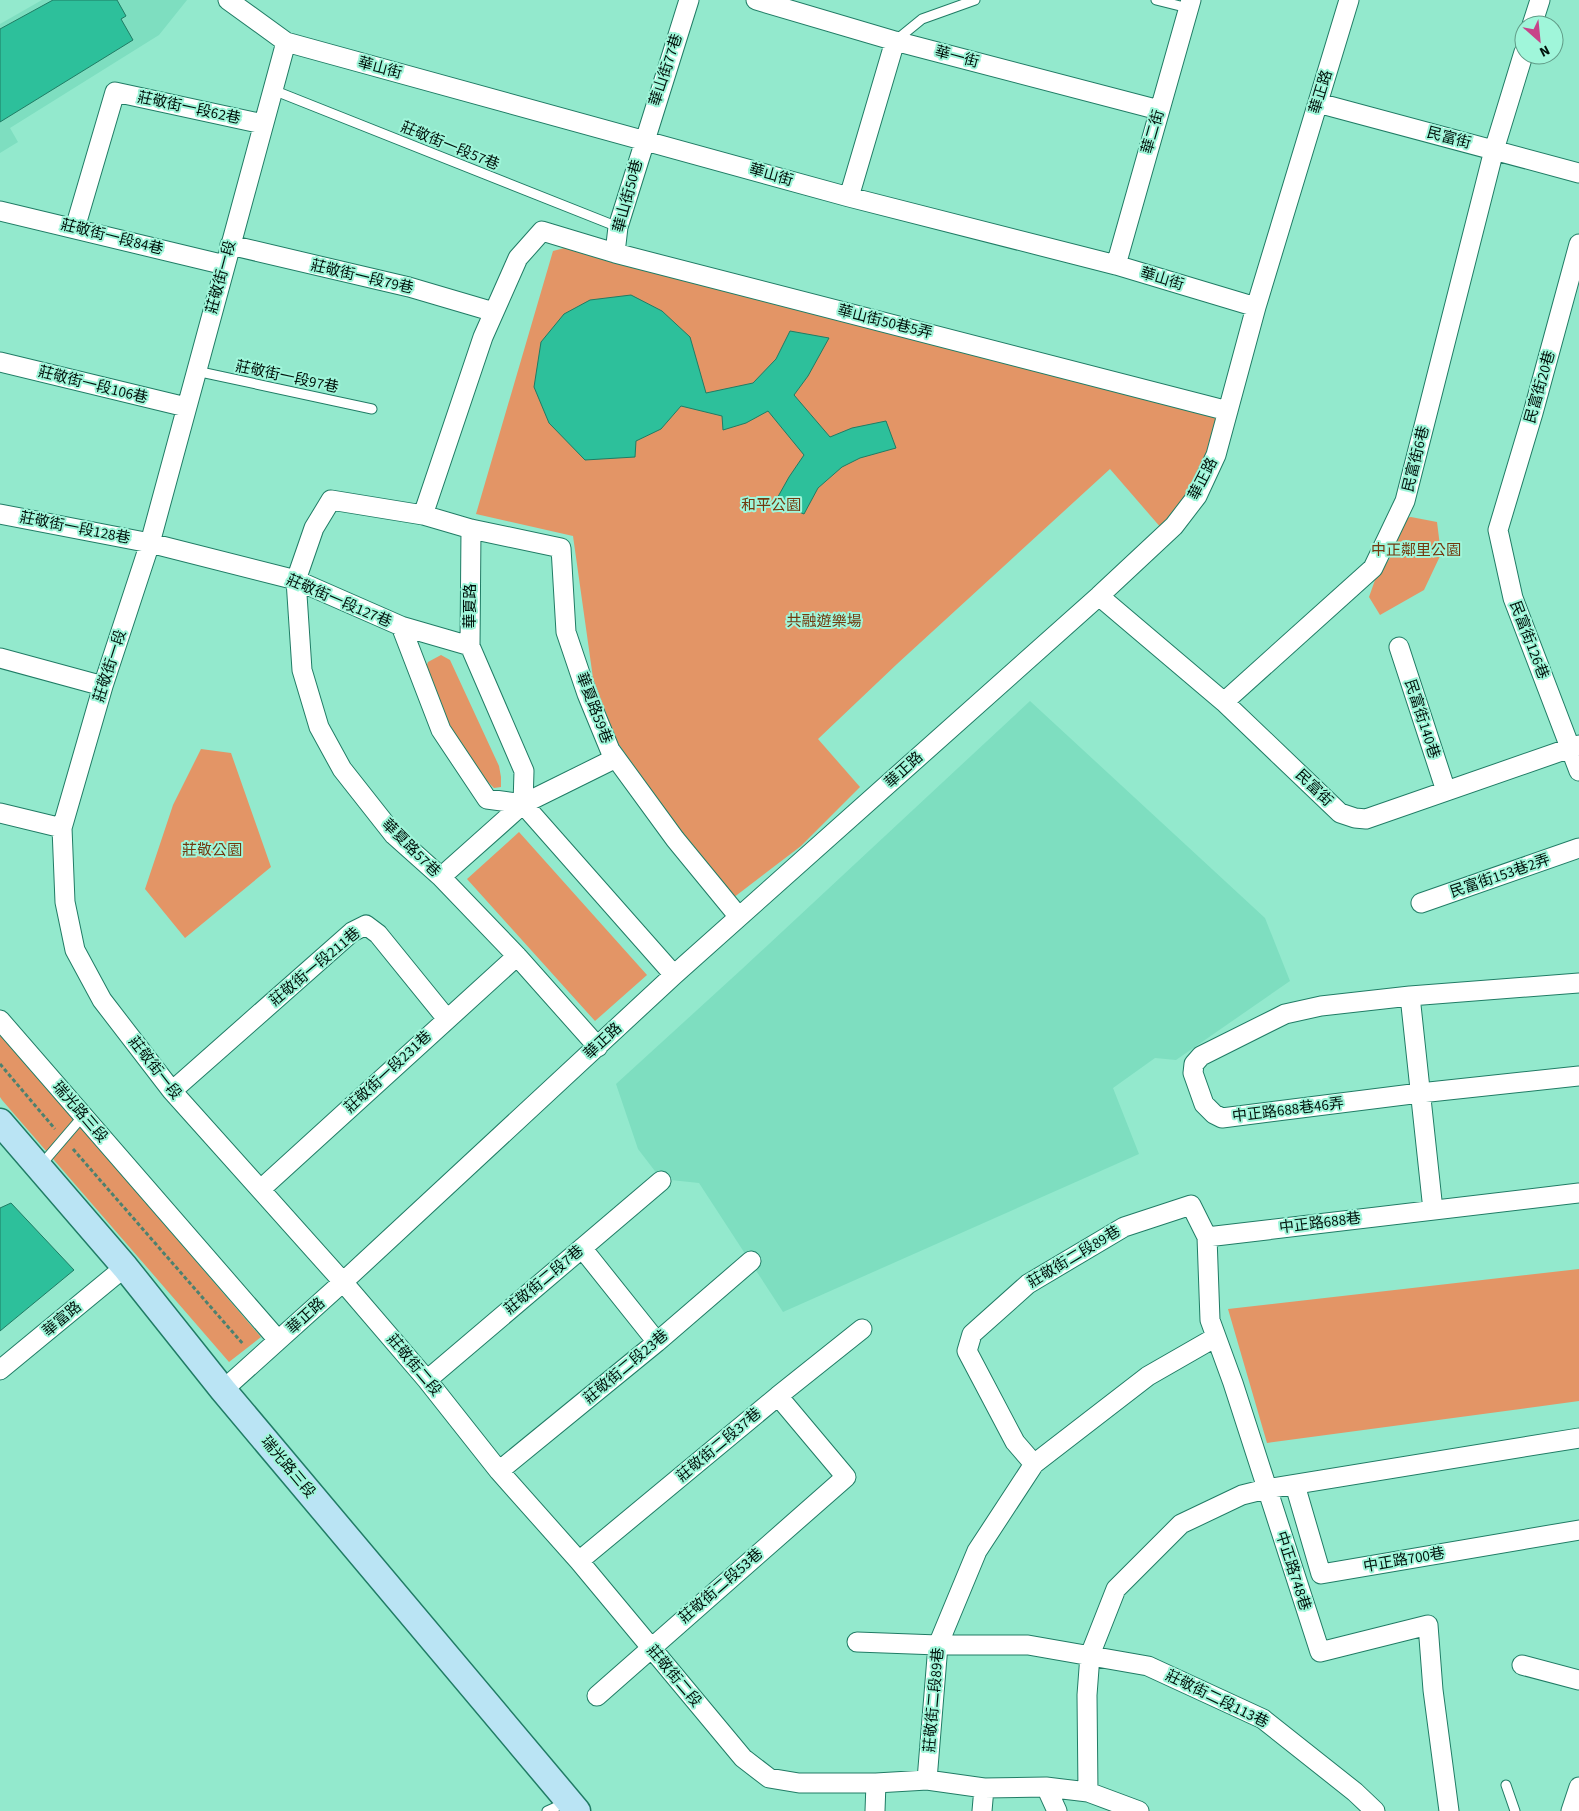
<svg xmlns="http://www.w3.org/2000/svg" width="1579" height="1811" font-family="'Source Sans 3','Noto Sans TC',sans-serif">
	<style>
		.built { fill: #7edec0 }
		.green { fill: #e39566 }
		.building { fill: #2dc09b; stroke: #1f7c64 }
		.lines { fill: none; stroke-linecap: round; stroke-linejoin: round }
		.lane-casing { stroke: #207c65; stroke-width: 11 }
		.street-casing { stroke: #207c65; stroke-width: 21 }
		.secondary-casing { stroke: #207c65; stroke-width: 29 }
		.path { stroke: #4c816f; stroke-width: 3; stroke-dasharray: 4 2.5; stroke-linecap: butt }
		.lane { stroke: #fff; stroke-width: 9 }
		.street { stroke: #fff; stroke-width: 19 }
		.secondary { stroke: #bae4f4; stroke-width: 26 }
		.labels { text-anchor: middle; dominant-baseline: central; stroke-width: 4; stroke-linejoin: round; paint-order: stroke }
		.street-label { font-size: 15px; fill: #00120b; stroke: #a0f6da }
		.park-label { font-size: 15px; fill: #72390f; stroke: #a0f6da }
	</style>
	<rect width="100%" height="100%" fill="#93e9cd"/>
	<!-- built -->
	<path class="built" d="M42,0H187L159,35L10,128L18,142L0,153V24Z
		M1030,701L1265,918L1290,981L1176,1060L1155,1058L1113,1088L1139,1154L783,1312L699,1183L661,1179L638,1149L616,1084L742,969Z"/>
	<!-- green -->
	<path class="green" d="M572,246L1110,385L1224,421L1207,473L1162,529L1110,469L897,664L818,739L860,787L801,846L733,898L652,793L616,740L593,678L573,536L476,514L553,251Z
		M1411,517L1437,522L1441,554L1424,590L1380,615L1369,597L1375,580L1390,558L1397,519Z
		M441,655L450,660L499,766L501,777V787L494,788L482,776L449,727L425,670L428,662Z
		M201,749L231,753L271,867L185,938L145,889L173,805Z
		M519,832L647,975L595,1021L467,879Z
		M0,1033L261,1337L229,1362L2,1100L0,1097Z
		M1579,1269V1401L1267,1443L1228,1309Z"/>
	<!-- building -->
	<path class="building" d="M53,0H117L126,16L121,19L133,40L0,122V29Z
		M631,295L662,311L690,337L706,393L753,383L776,359L790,331L829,338L808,376L794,395L830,437L852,428L886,421L896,448L860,458L842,467L818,488L804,514L775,502L789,477L804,455L768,411L746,423L723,430L722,416L681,406L661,429L636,441L635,457L585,460L549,423L534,387L541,342L564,314L590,300Z
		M11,1203L74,1270L0,1331V1208Z"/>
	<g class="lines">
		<!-- lane casing -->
		<g class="lane-casing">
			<path id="lane" d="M1156,0L1188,8
				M895,41L922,19L975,0
				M273,90L618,227
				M196,371L372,409
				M41,1165L83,1116
				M1506,1785L1515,1811
				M547,1811L567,1802"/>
		</g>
		<!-- street casing -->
		<g class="street-casing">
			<path id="street" d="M228,0L286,42L849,197L1116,265L1256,307
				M756,0L895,41L1159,110
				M1532,25L1540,0
				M286,42L150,543L103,686L62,828L65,902L75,950L102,1000L172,1091L343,1282L427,1380L499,1471L579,1561L743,1758L769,1778L799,1783H876L927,1780L984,1788L1046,1787L1088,1792L1139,1811
				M1318,103L1579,173
				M849,197L895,41
				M0,211L225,265
				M75,228L115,92L263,124
				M1579,244L1533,413L1498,530L1513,598L1579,771
				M230,245L409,287L494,312
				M615,253L618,227L689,0
				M1116,265L1191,0
				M0,362L186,407
				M0,514L150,543L296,580L401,626L470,646
				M423,515L331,500L314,528L296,580L302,670L319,727L342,769L394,835L441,877L517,956L598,1047
				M471,529L470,646L524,771L523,804L674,975
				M1099,596L1224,702L1340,813L1355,818L1366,819L1579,745
				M401,626L441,730L487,799L523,804
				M1399,647L1446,791
				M0,658L103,686
				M1224,702L1373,568L1405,501L1494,150L1524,52
				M0,813L62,828
				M441,877L523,804L616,758
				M1421,903L1579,848
				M739,917L675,839L610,750L587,694L566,632L561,548L471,529L423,515L483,337L518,258L542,231L615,253L1228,411
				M1579,983L1410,996L1321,1006L1285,1014L1201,1056L1194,1064L1193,1073L1204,1104L1214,1114L1222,1118L1420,1093L1579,1076
				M1410,996L1433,1210
				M0,1020L278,1340
				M172,1091L352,932L366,925L378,934L447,1019
				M261,1189L517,956
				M1207,1237L1579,1193
				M582,1248L657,1342
				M0,1370L125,1267
				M427,1380L661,1181
				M223,1390L343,1282L674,975L1099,596L1174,526L1197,496L1216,455L1256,307L1349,0
				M778,1396L862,1329
				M1034,1464L1015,1442L967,1351L972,1334L1028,1284L1124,1227L1191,1205L1207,1237L1210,1320L1233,1383L1320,1652L1428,1625L1433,1690L1449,1811
				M499,1471L657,1342L751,1261
				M1295,1485L1321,1574L1579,1530
				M579,1561L778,1396L846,1477L597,1696
				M857,1642L938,1645H1028L1148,1666L1263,1719L1355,1792L1375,1811
				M1522,1665L1579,1680
				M927,1780L938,1645L977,1551L1034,1464L1148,1376L1216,1337
				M1046,1787L1057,1811
				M1088,1792L1087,1695L1090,1655L1116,1589L1181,1524L1242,1495L1266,1489L1579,1438
				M875,1811L876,1783
				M982,1811L984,1788
				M1571,1811L1579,1787"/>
		</g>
		<!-- secondary casing -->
		<g class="secondary-casing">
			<path id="secondary" d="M0,1122L125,1267L223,1390L577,1811"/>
		</g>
		<!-- path -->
		<path class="path" d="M0,1064L55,1129
			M73,1149L243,1344"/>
		<!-- lane -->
		<use href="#lane" class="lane"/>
		<!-- street -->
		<use href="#street" class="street"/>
		<!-- secondary -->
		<use href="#secondary" class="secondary"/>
	</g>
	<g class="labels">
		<!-- street labels -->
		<g class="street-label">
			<text transform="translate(957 57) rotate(15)">華一街</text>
			<text transform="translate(380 68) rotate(15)">華山街</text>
			<text transform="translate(666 70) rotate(-72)">華山街77巷</text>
			<text transform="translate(1321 92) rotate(-73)">華正路</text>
			<text transform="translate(189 108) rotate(12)">莊敬街一段62巷</text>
			<text transform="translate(1153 132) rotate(-74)">華二街</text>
			<text transform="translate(1449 138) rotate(15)">民富街</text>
			<text transform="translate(450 146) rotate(22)">莊敬街一段57巷</text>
			<text transform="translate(771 175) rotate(16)">華山街</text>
			<text transform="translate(628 196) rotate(-75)">華山街50巷</text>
			<text transform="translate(112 237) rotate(14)">莊敬街一段84巷</text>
			<text transform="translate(221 277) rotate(-75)">莊敬街一段</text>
			<text transform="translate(362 277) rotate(13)">莊敬街一段79巷</text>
			<text transform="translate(1162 279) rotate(17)">華山街</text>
			<text transform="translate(885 322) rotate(14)">華山街50巷5弄</text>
			<text transform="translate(287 377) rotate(12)">莊敬街一段97巷</text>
			<text transform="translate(93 385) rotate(14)">莊敬街一段106巷</text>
			<text transform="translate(1540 387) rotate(-74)">民富街20巷</text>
			<text transform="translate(1416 459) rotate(-76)">民富街6巷</text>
			<text transform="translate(1203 479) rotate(-63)">華正路</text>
			<text transform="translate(75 528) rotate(11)">莊敬街一段128巷</text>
			<text transform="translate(339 601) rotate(23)">莊敬街一段127巷</text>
			<text transform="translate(470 606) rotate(-90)">華夏路</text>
			<text transform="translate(1529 640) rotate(69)">民富街126巷</text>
			<text transform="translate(110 666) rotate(-72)">莊敬街一段</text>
			<text transform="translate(594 708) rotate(69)">華夏路59巷</text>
			<text transform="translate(1422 719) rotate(72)">民富街140巷</text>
			<text transform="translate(904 770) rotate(-42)">華正路</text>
			<text transform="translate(1314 788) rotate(44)">民富街</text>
			<text transform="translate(411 848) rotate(45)">華夏路57巷</text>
			<text transform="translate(1500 876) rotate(-19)">民富街153巷2弄</text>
			<text transform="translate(315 967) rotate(-40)">莊敬街一段211巷</text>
			<text transform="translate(603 1041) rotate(-43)">華正路</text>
			<text transform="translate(155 1068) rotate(52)">莊敬街一段</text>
			<text transform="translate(388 1072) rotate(-43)">莊敬街一段231巷</text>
			<text transform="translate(1288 1110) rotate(-7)">中正路688巷46弄</text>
			<text transform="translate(80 1112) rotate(49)">瑞光路三段</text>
			<text transform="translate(1320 1223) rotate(-7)">中正路688巷</text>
			<text transform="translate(1074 1257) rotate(-31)">莊敬街二段89巷</text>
			<text transform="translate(544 1280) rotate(-40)">莊敬街二段7巷</text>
			<text transform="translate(306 1316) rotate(-42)">華正路</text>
			<text transform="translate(62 1319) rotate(-40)">華富路</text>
			<text transform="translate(414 1365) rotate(50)">莊敬街二段</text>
			<text transform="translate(626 1367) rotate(-40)">莊敬街二段23巷</text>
			<text transform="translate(719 1445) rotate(-40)">莊敬街二段37巷</text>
			<text transform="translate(288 1467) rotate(50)">瑞光路三段</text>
			<text transform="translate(1404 1560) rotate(-10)">中正路700巷</text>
			<text transform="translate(1293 1571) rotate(72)">中正路748巷</text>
			<text transform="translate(721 1586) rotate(-41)">莊敬街二段53巷</text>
			<text transform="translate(674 1676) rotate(50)">莊敬街二段</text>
			<text transform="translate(1217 1699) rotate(26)">莊敬街二段113巷</text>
			<text transform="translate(934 1700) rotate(-85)">莊敬街二段89巷</text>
		</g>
		<!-- park labels -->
		<g class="park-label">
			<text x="771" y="505">和平公園</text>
			<text x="1416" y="550">中正鄰里公園</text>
			<text x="824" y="621">共融遊樂場</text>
			<text x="212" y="850">莊敬公園</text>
		</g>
	</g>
	<!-- north arrow -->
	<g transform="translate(1539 40) rotate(153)"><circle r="24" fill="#a0f6da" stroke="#609b87"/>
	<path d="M0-4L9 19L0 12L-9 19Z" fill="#c74389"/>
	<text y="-8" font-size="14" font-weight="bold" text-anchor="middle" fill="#00120b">N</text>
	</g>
</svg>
